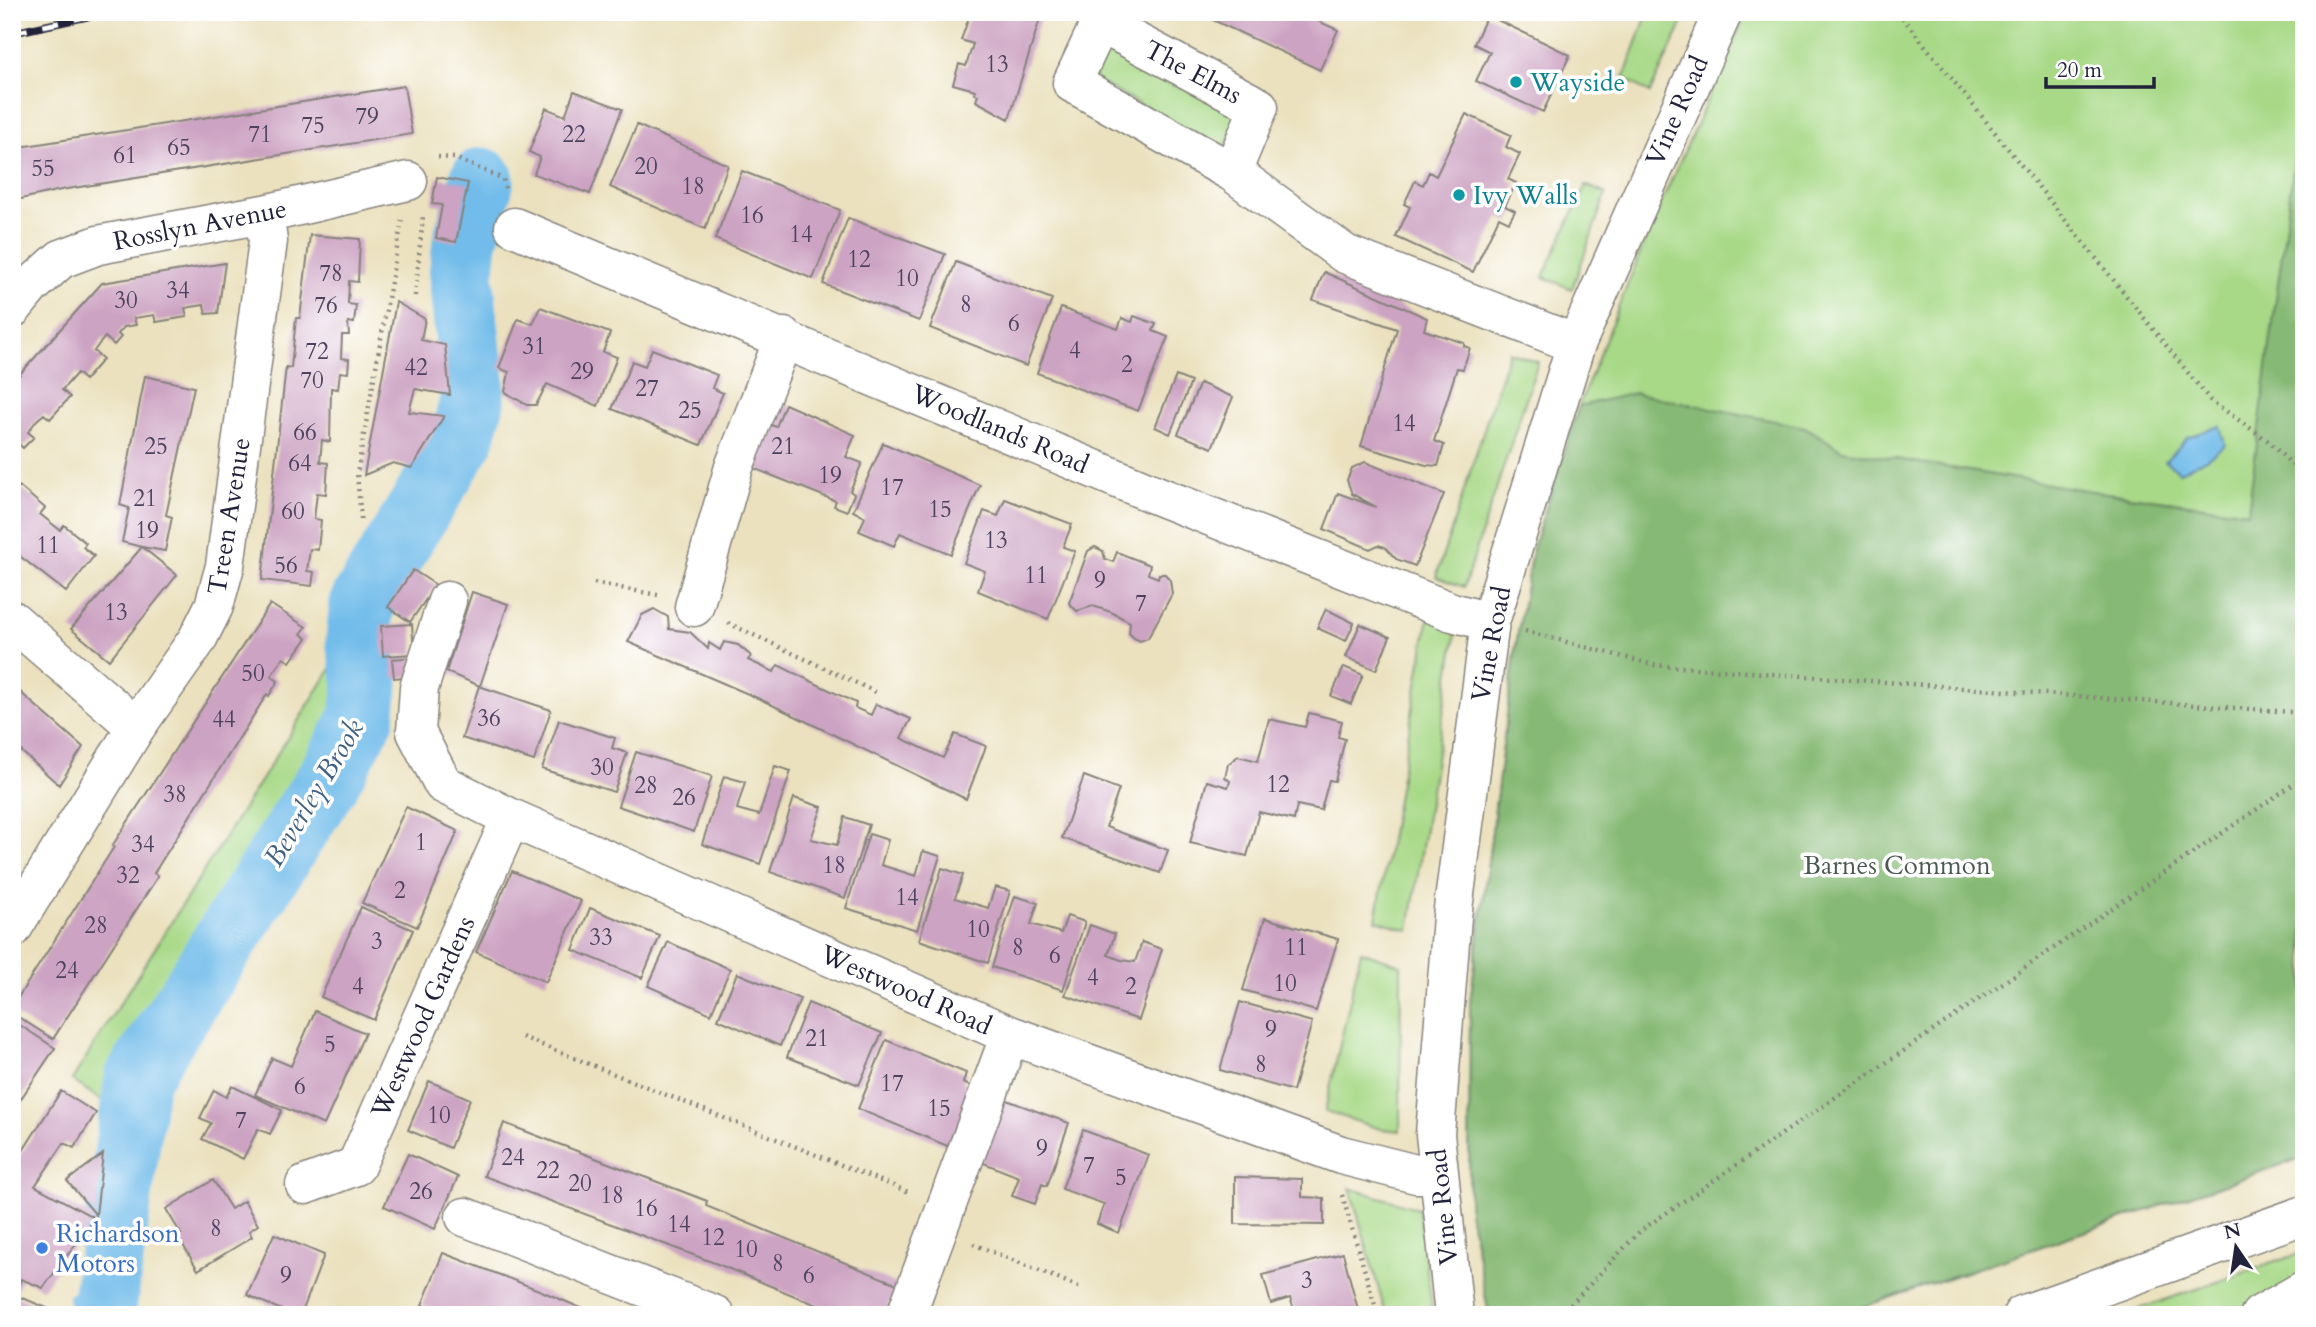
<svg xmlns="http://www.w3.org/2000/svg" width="2316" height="1327" font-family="Cardo,serif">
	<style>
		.green { fill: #a8d987; stroke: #657e61; stroke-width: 2 }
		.forest { fill: #86b974; stroke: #546e58; stroke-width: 2 }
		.water { fill: #71bcea; stroke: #4a6f92; stroke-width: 2 }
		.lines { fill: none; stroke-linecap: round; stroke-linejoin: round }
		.stream { stroke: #71bcea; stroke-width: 10 }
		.river { stroke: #71bcea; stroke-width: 65 }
		.building { fill: #cca3c2 }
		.minor-casing { stroke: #86827c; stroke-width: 41 }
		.highway-casing { stroke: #86827c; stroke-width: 41 }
		.path { stroke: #86827c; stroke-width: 4.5; stroke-dasharray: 2 5; stroke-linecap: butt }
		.minor { stroke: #fff; stroke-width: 38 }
		.highway { stroke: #fff; stroke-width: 38 }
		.rail-casing { stroke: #22223b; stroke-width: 8 }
		.rail { stroke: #fff; stroke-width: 5; stroke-dasharray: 16; stroke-linecap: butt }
		.culture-dot { fill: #0f9aa8; stroke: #fff; stroke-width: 2.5 }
		.shop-dot { fill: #3f7fe0; stroke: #fff; stroke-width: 2.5 }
		.labels { text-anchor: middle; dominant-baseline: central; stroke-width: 7; stroke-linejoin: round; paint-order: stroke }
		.number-label { font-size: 23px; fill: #4c425d }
		.street-label { font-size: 26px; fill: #22223b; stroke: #fff }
		.culture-label { font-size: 26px; fill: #0d838f; stroke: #fff; text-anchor: start }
		.park-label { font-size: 26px; fill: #4a5952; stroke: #fff }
		.shop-label { font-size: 26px; fill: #366cbe; stroke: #fff; text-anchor: start }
		.water-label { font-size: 28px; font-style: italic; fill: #426081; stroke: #fff }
	</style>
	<rect width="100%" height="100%" fill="#fff"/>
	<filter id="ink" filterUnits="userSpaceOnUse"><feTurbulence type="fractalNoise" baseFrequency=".0143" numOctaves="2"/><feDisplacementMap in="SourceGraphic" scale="14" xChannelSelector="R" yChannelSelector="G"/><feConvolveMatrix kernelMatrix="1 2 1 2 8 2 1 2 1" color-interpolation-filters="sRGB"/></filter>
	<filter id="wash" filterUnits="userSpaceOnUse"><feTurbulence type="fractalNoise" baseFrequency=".00686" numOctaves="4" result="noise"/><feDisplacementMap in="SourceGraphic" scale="28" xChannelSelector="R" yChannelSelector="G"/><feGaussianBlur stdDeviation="1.57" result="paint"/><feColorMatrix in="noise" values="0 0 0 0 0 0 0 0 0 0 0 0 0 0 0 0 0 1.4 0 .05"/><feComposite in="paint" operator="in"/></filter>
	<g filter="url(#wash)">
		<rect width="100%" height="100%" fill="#ebe1be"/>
		<!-- green -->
		<path class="green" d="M1648,12H1675L1685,18L1650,93L1624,78Z
			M1747,12H2304V1157L1839,1315H1489L1469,1211L1470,1002L1516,645L1532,551L1579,406L1653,221Z
			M1107,46L1241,112L1223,150L1093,79Z
			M1586,185L1606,194L1572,289L1543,277Z
			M1509,352L1538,362L1464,587L1436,577Z
			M1429,616L1457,626L1409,930L1376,920Z
			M346,645L352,675L353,720L108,1105L72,1080Z
			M1361,951L1401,965L1400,1131L1380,1129L1325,1111Z
			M1350,1188L1419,1209L1433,1315H1386Z
			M2304,1252V1315H2124L2142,1308Z"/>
		<!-- forest -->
		<path class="forest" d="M2304,86V1157L1839,1315H1489L1469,1211L1470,1002L1516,645L1532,551L1579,406L1635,393L1805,427L1842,450L2085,490L2248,512Z"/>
		<!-- water -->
		<path class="water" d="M2220,426L2225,445L2206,459L2180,472L2165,461L2188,437Z"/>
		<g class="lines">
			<!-- stream -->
			<path class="stream" d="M73,1298L77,1315"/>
			<!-- river -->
			<path class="river" d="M103,1315L137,1078L330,777L362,718L366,683L358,640L362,603L462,439L472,402V381L461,276L465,242L482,180"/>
		</g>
		<g id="blocks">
			<!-- building -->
			<path class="building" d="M955,12H1042L1009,119L976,101L978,95L974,93L975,90L953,84L959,64L966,66L973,44L961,40L969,17Z
				M1196,12H1298L1338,30L1320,70Z
				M1487,15L1570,55L1543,112L1476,81L1490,52L1474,44Z
				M404,86L412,134L61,190L12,201V153L20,147Z
				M574,91L622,109L590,194L534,174L540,157L529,152L546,108L565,116Z
				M1466,114L1511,135L1506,147L1520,154L1508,179L1516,183L1505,206L1515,211L1509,222L1499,217L1473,272L1396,237L1410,207L1404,204L1415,181L1423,185L1429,172L1436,176Z
				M637,125L728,165L705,229L610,187Z
				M742,171L840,210L813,279L715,239Z
				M437,177L468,183L456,242L436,238L442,205L432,204Z
				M848,218L945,254L919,321L823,284Z
				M310,235L360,239L358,282L349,281L348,304L356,305L354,323L348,322L349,335H342L341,358L349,359L348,373L340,372L338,389L331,388L330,442L322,440L320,462L328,463L326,494L317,493L314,519L321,520L318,550L310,549L307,571L314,572L312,586L262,580L286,367L291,368L296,318H300Z
				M956,262L1052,299L1026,366L930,328Z
				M225,263L218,313L206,314L204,305L185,308L187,317L156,322L154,315L134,318L136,325L124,327L118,334L121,337L114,345L105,337L99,344L94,351L103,359L85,380L77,373L62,390L70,397L50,419L44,414L37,420L28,432L34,437L23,448L12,438V383L102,283Z
				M1324,272L1427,318L1424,330L1464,343V346L1470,348L1463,369L1457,368L1434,441L1444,445L1438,466L1426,465L1361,446L1397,329L1313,300Z
				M396,302L425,319L421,340L445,345L450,395L415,389L409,412L444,416L412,468L393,463L364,475Z
				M540,307L610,333L603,352L617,357L598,406L547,384L536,405H527L505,392L509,372L499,368L518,319L533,324Z
				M1061,308L1118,329L1122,318L1132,322L1134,316L1156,324L1153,331L1168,337L1138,411L1037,373Z
				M652,349L717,375L712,388L723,393L701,445L612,409L632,361L645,366Z
				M145,376L194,387L166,515L172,517L165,551L142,547L177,575L109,660L71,629L142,547L122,542L129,508L120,505Z
				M1176,376L1191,382L1170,434L1155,427Z
				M1200,383L1233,397L1212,448L1178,434Z
				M785,404L855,435L846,457L862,463L850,491L854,494L847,511L834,506L836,501L743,464L761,421L776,427Z
				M883,443L980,485L951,554L900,533L894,546L859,531L865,517L853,511Z
				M1365,462L1444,494L1415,566L1396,559L1385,547L1378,545L1370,549L1324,529L1338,493L1376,507L1352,494L1347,480L1352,468Z
				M19,486L45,508L40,514L60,530L64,525L86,543L83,547L94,556L66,592L12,550V490L14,491Z
				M1005,499L1072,524L1063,547L1075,551L1048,619L978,591L985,571L964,563L984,511L998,516Z
				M1095,547L1103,551L1105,559L1113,562L1117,552L1150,565L1148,574L1158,578L1159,574H1165L1170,580L1172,594L1148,638L1140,641L1134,638L1129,633L1130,622L1111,612L1093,606L1077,611L1069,603L1088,551Z
				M413,570L436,585L410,622L388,607Z
				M472,592L508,604L480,686L446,672Z
				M270,604L306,627L301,634L307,638L290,662L283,658L271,676L278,681L269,696L267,694L154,873L158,876L53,1039L12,1013V1007L114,847L112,846Z
				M654,609L668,617L669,629L690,632L708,649L709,643L720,650L724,642L738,645L751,656L748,660L774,672L778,665L856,703L855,708L871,715L876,704L911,719L901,738L943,758L955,734L986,746L966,799L762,700L628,642L642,615Z
				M1326,609L1354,623L1346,641L1317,628Z
				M412,624L414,654L383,656L381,626Z
				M1360,624L1390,637L1376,670L1346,657Z
				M413,657L415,676L394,678L392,659Z
				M1344,667L1363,675L1351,704L1331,696Z
				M12,685L83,747L59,785L12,743Z
				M479,686L551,710L534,761L462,738Z
				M1309,713L1342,721L1338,737L1345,739L1335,781L1329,780L1321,810L1297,805L1294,820L1259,812L1247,856L1190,843L1207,781L1228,787L1230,781L1225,777L1228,764L1238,756L1258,761L1269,719L1305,727Z
				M559,720L615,738L612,748L627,753L614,792L542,769Z
				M636,752L712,776L694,832L618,806Z
				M775,766L791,771L760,864L702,844L724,776L745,782L737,809L759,815Z
				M1084,776L1119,789L1106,827L1168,850L1160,873L1062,838Z
				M794,798L822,807L811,839L837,845L845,817L869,825L845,898L770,872Z
				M406,807L458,831L417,927L362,903Z
				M869,834L888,840L881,865L916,876L923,851L940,856L917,930L846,908Z
				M942,868L963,875L955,898L988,908L995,887L1010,891L988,963L919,940Z
				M512,871L581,901L546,982L476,952Z
				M1015,896L1038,903L1031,924L1061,933L1067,916L1085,922L1063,990L992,967Z
				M361,907L413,930L374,1020L321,997Z
				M590,908L660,936L642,978L573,950Z
				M1265,918L1338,939L1316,1011L1243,990Z
				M1090,925L1115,934L1108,955L1121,960L1135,962L1142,942L1162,949L1139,1020L1065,995Z
				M668,942L730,969L711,1014L648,986Z
				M737,973L800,999L780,1046L718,1019Z
				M1240,1002L1312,1022L1293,1091L1220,1070Z
				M808,1003L882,1033L859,1085L787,1057Z
				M315,1011L365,1033L324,1125L255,1095L272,1058L291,1066Z
				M12,1020L55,1048L12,1112Z
				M886,1040L966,1073L963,1083L981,1091L957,1150L858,1109Z
				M429,1081L470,1099L450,1148L408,1130Z
				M232,1086L282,1110L270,1134L258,1129L243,1159L202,1139L211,1123L200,1118L214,1090L226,1097Z
				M61,1091L96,1113L74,1148L64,1143L35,1186L95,1218L43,1288L21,1279L15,1295L64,1315H12V1168Z
				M1004,1099L1069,1123L1047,1186L1042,1184L1035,1204L1012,1196L1019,1177L981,1162Z
				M504,1123L707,1201L706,1206L897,1284L885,1315H841L720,1265L484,1176Z
				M1083,1130L1149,1155L1119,1233L1097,1224L1104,1204L1062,1189Z
				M103,1154L96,1215L67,1181Z
				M408,1154L458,1177L435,1229L384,1206Z
				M1235,1177L1302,1179V1197L1324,1198V1225L1235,1224Z
				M213,1180L231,1209L244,1201L258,1225L249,1231L252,1237L198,1270L177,1235L181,1234L166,1209Z
				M274,1234L324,1255L301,1315H293L247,1295Z
				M443,1253L539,1290L597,1315H446L422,1305Z
				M1343,1253L1359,1313L1296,1315L1290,1298L1271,1304L1263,1275Z"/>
		</g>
	</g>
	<g filter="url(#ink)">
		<use href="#blocks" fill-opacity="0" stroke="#86827c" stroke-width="2"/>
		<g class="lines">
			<!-- minor casing -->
			<g class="minor-casing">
				<path id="minor" d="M1232,172L1072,83L1100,23L1259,107L1232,172L1345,254L1576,344
					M514,227L1161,497L1452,612L1490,622
					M12,309L31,286L61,259L98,245L264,214L408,181
					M447,601L419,688L416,732L443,784L511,818L1010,1035L1341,1155L1416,1174H1439
					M694,607L734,467L784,337
					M12,620L136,727
					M12,929L136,727L197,640L214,606L225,566L268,241L264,214
					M305,1185L356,1166L511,818
					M465,1217L715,1315
					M906,1315L1010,1035
					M1454,1315L1435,1134L1452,917L1490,622L1576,344L1723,12
					M2260,1315L2304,1290"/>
			</g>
			<!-- highway casing -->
			<g class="highway-casing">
				<path id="highway" d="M2022,1315L2304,1215"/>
			</g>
			<!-- path -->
			<path class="path" d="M1898,12L2210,400L2267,440L2304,476
				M438,157L455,158L503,179L506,192
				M415,296L423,216
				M361,519L357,474L402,220
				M594,583L658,595
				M728,623L878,693
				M1525,631L1654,665L2304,713
				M522,1037L911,1193
				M1342,1195L1378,1315
				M973,1244L1079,1287
				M1561,1315L1640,1231L2304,777"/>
			<!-- minor -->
			<use href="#minor" class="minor"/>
			<!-- highway -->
			<use href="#highway" class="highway"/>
			<!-- rail casing -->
			<g class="rail-casing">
				<path id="rail" d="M12,13L14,12
					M12,33L108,12"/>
			</g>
			<!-- rail -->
			<use href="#rail" class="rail"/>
		</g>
	</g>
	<!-- markers -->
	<g class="culture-dot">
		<circle cx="1516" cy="82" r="7"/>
		<circle cx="1459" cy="195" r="7"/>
	</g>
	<circle class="shop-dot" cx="42" cy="1248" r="7"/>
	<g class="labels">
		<!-- number labels -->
		<g class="number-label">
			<text x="997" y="64">13</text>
			<text x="367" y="116">79</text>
			<text x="313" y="125">75</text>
			<text x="260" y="134">71</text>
			<text x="574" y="134">22</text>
			<text x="179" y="147">65</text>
			<text x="125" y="155">61</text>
			<text x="646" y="166">20</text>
			<text x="43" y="168">55</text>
			<text x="693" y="186">18</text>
			<text x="752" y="215">16</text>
			<text x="801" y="234">14</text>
			<text x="859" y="259">12</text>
			<text x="331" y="273">78</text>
			<text x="907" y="278">10</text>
			<text x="178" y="290">34</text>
			<text x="126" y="300">30</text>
			<text x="966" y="304">8</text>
			<text x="326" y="305">76</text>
			<text x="1014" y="323">6</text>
			<text x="534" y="346">31</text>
			<text x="1075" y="350">4</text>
			<text x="317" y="351">72</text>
			<text x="1127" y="364">2</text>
			<text x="416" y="367">42</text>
			<text x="582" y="371">29</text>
			<text x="312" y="380">70</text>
			<text x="647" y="388">27</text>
			<text x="690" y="410">25</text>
			<text x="1404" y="423">14</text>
			<text x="305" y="432">66</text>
			<text x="156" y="446">25</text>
			<text x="783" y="446">21</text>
			<text x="300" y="463">64</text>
			<text x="830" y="475">19</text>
			<text x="892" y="487">17</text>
			<text x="145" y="498">21</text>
			<text x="940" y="509">15</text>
			<text x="293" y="511">60</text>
			<text x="147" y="530">19</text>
			<text x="996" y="540">13</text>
			<text x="48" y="545">11</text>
			<text x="286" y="565">56</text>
			<text x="1036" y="575">11</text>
			<text x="1100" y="580">9</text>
			<text x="1141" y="603">7</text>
			<text x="116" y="612">13</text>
			<text x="253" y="673">50</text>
			<text x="489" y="718">36</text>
			<text x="224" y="719">44</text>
			<text x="602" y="767">30</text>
			<text x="1278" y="784">12</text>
			<text x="646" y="785">28</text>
			<text x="175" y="794">38</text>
			<text x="684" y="797">26</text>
			<text x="421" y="842">1</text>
			<text x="143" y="844">34</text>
			<text x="834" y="865">18</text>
			<text x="128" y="875">32</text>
			<text x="400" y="890">2</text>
			<text x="907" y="897">14</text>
			<text x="96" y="925">28</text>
			<text x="978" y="929">10</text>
			<text x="601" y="937">33</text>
			<text x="377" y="941">3</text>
			<text x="1018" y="947">8</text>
			<text x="1296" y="947">11</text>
			<text x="1055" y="955">6</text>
			<text x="67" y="970">24</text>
			<text x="1093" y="977">4</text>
			<text x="1285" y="983">10</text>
			<text x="358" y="986">4</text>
			<text x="1131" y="986">2</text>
			<text x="1271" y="1029">9</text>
			<text x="817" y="1038">21</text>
			<text x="330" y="1044">5</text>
			<text x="1261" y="1064">8</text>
			<text x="892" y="1083">17</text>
			<text x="300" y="1086">6</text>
			<text x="939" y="1108">15</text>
			<text x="439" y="1115">10</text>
			<text x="241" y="1120">7</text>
			<text x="1042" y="1148">9</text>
			<text x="513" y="1157">24</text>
			<text x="1089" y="1165">7</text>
			<text x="548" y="1170">22</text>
			<text x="1121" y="1177">5</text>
			<text x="580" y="1183">20</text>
			<text x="421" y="1191">26</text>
			<text x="612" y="1195">18</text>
			<text x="646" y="1208">16</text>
			<text x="679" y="1224">14</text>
			<text x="216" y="1228">8</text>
			<text x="713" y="1237">12</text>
			<text x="746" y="1249">10</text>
			<text x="778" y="1263">8</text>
			<text x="286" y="1275">9</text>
			<text x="809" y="1275">6</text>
			<text x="1307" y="1280">3</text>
		</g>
		<!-- street labels -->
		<g class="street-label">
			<text transform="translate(1193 72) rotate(28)">The Elms</text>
			<text transform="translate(1677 111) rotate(-66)">Vine Road</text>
			<text transform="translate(200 225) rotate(-11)">Rosslyn Avenue</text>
			<text transform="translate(1000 429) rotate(23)">Woodlands Road</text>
			<text transform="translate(229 516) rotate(-81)">Treen Avenue</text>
			<text transform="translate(1491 644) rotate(-79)">Vine Road</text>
			<text transform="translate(906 990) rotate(24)">Westwood Road</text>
			<text transform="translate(423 1017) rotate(-66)">Westwood Gardens</text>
			<text transform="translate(1443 1207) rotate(-96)">Vine Road</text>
		</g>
		<!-- culture labels -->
		<g class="culture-label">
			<text x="1530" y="82">Wayside</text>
			<text x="1473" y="195">Ivy Walls</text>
		</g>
		<!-- park labels -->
		<g class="park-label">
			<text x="1897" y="865">Barnes Common</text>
		</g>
		<!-- shop labels -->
		<g class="shop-label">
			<text x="56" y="1233">Richardson<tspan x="56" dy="30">Motors</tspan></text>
		</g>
		<!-- water labels -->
		<g class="water-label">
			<text transform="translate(314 793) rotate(-59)">Beverley Brook</text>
		</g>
	</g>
	<!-- margin -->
	<rect width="2316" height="1327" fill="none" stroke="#fff" stroke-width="42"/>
	<!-- north arrow -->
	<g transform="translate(2236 1247) rotate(347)" stroke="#ffffff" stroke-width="5" paint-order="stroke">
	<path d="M0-5L12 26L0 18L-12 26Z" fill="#22223b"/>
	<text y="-10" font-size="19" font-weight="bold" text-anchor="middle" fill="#22223b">N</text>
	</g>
	<!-- scale -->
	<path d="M2046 77v10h108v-10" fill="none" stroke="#22223b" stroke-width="3.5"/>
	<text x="2057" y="77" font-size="21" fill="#22223b" stroke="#ffffff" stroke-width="5" paint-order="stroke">20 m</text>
</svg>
